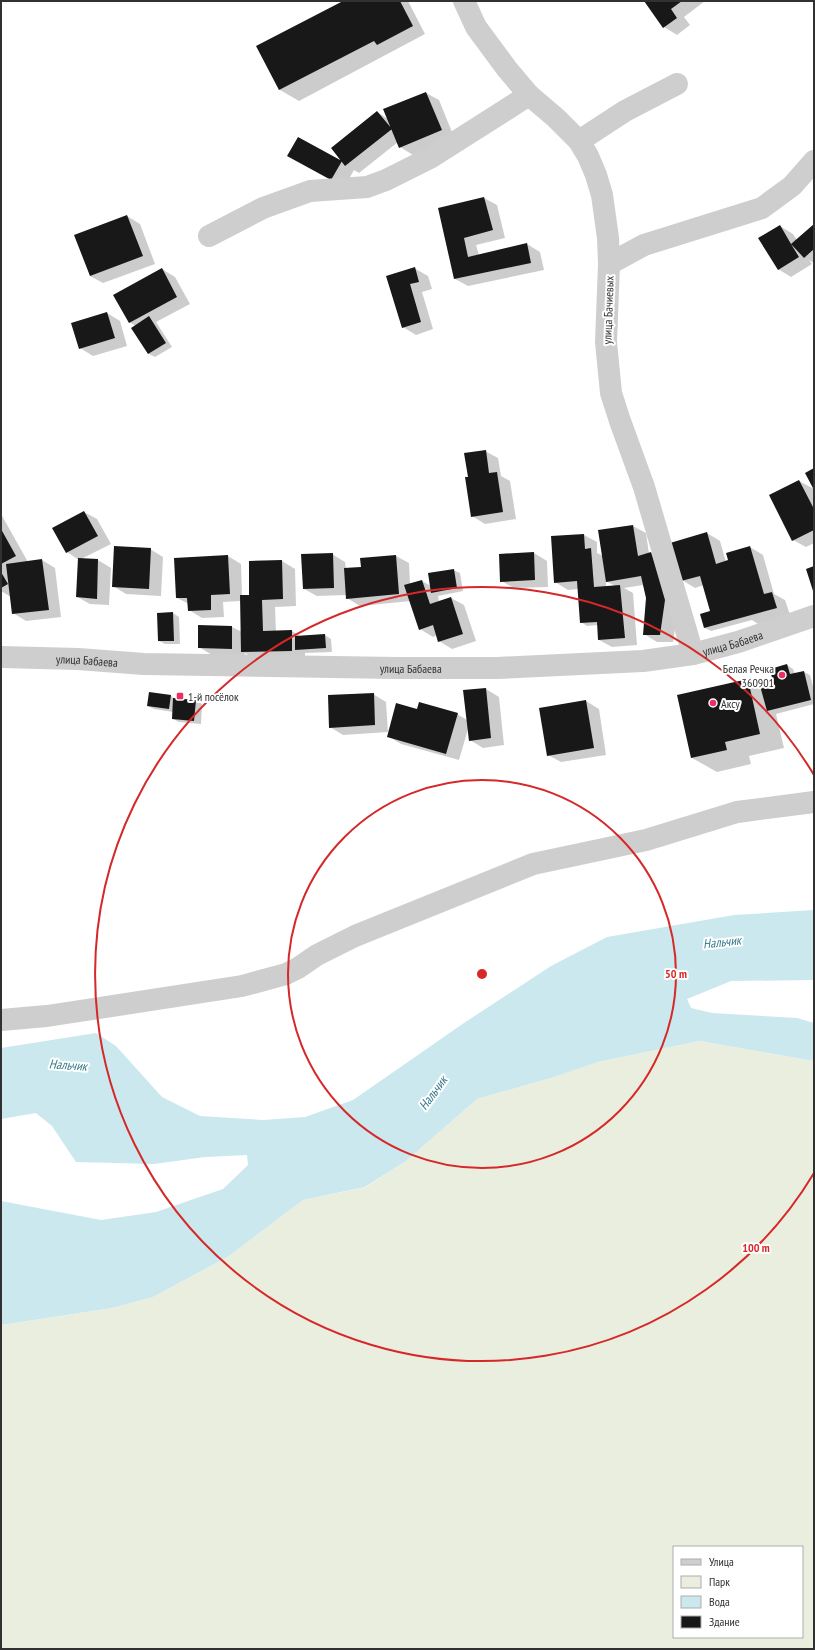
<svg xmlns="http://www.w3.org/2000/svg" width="815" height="1650" font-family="'PT Sans Narrow',sans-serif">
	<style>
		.green { fill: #eaeede; fill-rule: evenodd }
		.water { fill: #cae8ee }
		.shadow { fill: #0003; fill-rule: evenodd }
		.building { fill: #181818 }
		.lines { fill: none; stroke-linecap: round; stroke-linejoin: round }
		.minor { stroke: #cecece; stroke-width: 22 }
		.ring { fill: none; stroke: #d62828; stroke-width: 2 }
		.poi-dot { fill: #ec2e66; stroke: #fff; stroke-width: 1.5 }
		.labels { text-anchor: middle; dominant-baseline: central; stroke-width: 4; stroke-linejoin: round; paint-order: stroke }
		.street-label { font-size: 12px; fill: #313131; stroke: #fff }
		.poi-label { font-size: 12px; fill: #313131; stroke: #fff; text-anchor: start }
		.water-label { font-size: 13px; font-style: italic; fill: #377b8a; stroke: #fff }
		.centre { fill: #d62828; stroke: #fff; stroke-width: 2 }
		.ring-label { font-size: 12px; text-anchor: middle; font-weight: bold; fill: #d62828; stroke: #fff; stroke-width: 4; stroke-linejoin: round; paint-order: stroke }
	</style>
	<rect width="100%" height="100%" fill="#fff"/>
	<!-- green -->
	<path class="green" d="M699,1041L814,1061V1649H1V1325L112,1308L153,1297L229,1256L303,1200L366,1187L406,1161L477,1099L554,1077L598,1062ZM674,1547H802V1637H674Z"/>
	<!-- water -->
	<path class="water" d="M814,910V980L731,981L687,999L691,1008L712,1013L797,1018L814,1023V1061L699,1041L598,1062L554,1077L477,1099L406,1161L365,1187L303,1200L229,1256L153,1297L112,1308L1,1325V1201L101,1220L156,1212L223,1189L248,1165L247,1155L205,1157L154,1164L76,1162L52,1126L36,1113L1,1119V1048L96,1033L116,1046L162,1097L200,1116L263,1120L305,1117L353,1100L464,1023L551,966L607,937L734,915Z"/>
	<!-- shadow -->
	<path class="shadow" d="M345,1H408L425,34L299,101L280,90L257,47Z
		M645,1H705L684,17L690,25L677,35L664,27Z
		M426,93L439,100L454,137L413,155L400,147L398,142L359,173L354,170L345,186L302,163L298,138L345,164L377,112L388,119Z
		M484,198L497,205L505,238L476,245L479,255L527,244L540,252L544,270L468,286L455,279L439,209Z
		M127,216L140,224L155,264L103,283L90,276Z
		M814,225V263L809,260L812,264L791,277L778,269L780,226L793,234L797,240Z
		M414,268L428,276L432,289L422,292L433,329L416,335L403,327L387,277Z
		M162,269L175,277L190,304L156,322L172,347L155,357L149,354L136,326L129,322Z
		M107,313L120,321L127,346L93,356L80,348Z
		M485,451L498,458L501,476L510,481L516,519L485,524L472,516L469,478Z
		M799,481L814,489V543L806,547L793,540Z
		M84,512L97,519L111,544L81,559L98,560L111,568L109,605L90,604L77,597L79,560L67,552Z
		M1,514L28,562L42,560L55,568L61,617L26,621L13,613L11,597L1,591Z
		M633,526L646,533L649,554L651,553L664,560L678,608L673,642H657L644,634L647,598L643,585L624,588L633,593L637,645L612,647L599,640L598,625L587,626L581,622L578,589L568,590L555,582L584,535L597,542V553L603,556ZM606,581L615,586L606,587Z
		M707,533L720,541L726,562L750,547L763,555L774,594L785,600L790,615L758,624L752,620L711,631L705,628L701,615L711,612L704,585L695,588L682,580Z
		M150,549L163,557L161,596L126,594L113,586Z
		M534,553L547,561L548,587L514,588L501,581Z
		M332,554L345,562L346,569L362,568L396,556L409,563L410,584L422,581L431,586L453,570L460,573L463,591L438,596L439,602L451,598L464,605L476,641L452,649L439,641L437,635L433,637L420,629L411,601L360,606L347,598V595L317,596L304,589Z
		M228,556L241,564L242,596H250L282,561L295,569L296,606L275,607L276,632L292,631L301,637L325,635L331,639L332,652L305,653V658L255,659L245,653L244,656L212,655L199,647V626L232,627L242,632L241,601L223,602L224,617L202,618L189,610V604L177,598Z
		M173,613L179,617L180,644H165L159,641Z
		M787,665L793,669L795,674L804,672L810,675L814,690V704L776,714L784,748L749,756L751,764L717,772L692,758L747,680L762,688Z
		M486,689L499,697L504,745L483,748L470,740L468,729L459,760L401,744L388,736L418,710L457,714L467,720Z
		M373,694L386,702L388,732L343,735L330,727Z
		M171,696L175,699L196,701L202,704L201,724L179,722L173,719V712L154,709L148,706Z
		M586,701L599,709L606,755L561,762L548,755Z"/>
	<!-- building -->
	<path class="building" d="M343,1H400L413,26L377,45L374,41L279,90L256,46Z
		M644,1H682L671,9L677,18L663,28Z
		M426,92L442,130L399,148L383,109Z
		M377,111L392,129L345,166L331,148Z
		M298,137L342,161L331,180L287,156Z
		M484,197L493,230L464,238L468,257L527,243L531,263L454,279L438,208Z
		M127,215L143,256L90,276L74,235Z
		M814,224V249L804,258L791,244L799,257L778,270L758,238L780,225L791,244Z
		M415,267L419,282L410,284L421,322L402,328L386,276Z
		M162,268L177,297L129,323L113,295Z
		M107,312L115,338L79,349L71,323Z
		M149,316L166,343L148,354L131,328Z
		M486,450L489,473L497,472L503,512L471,517L465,477H468L464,453Z
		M814,468V490L805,473Z
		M799,480L814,509V530L792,541L769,495Z
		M84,511L98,536L66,553L52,528Z
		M633,525L638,556L651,552L665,600L660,635H643L646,598L641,576L606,582L598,530Z
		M1,529L16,556L1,564Z
		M707,532L716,564L728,560L726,553L750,546L764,594L772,592L777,608L704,628L700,614L710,611L700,576L681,581L670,543Z
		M584,534L585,549L591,548L594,587L620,585L625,638L598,640L597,622L580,623L577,581L554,583L551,536Z
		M114,546L151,548L149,589L112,587Z
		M534,552L535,580L500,582L499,554Z
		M333,553L334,588L303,589L301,554Z
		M228,555L230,594L211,595V610L188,611L187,598H176L174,558Z
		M396,555L399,594L346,599L344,568L361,567L360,558Z
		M78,558L98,559L97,599L76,597Z
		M42,559L49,610L12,614L6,564Z
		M282,560L283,599L262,600L263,631L292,630V651L241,652L240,595H249V561Z
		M814,566V594L806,569Z
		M454,569L457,588L431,593L428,573Z
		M1,572L8,584L1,588Z
		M422,580L430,604L451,597L463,634L438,642L433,625L419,630L404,585Z
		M173,612L174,641H158L157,613Z
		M198,625L232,626V649L198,648Z
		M325,634L326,648L295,650V636Z
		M787,664L790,674L804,671L811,700L767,711L759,682L772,678L770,669Z
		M748,679L760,734L725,742L727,750L691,758L677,695Z
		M486,688L491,738L469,741L463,690Z
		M149,692L171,695L169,709L147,706Z
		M374,693L375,725L329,728L328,695Z
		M173,698L196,700L194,721L172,719Z
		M586,700L594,748L547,756L539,708Z
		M419,702L458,713L446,754L387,737L396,703L417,709Z"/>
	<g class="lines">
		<!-- minor -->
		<g class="minor">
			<path d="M464,1L476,27L507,69L529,95L556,118L579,141L588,156L596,175L602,195L608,238L609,264L606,342L611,393L620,421L644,487L693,654"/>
			<path d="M579,141L625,111L677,84"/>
			<path d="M209,236L263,208L310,191L367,187L386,180L430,158L529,95"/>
			<path d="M609,264L644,245L762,208L792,186L814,161"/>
			<path id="s1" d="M1,657L78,659L144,664L396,668H497L643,661L693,654L738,642L814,616"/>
			<path d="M1,1020L47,1016L242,986L286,974L298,968L317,955L355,936L533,864L646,840L737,812L814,802"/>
		</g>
	</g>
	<!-- distance rings -->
	<g class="ring">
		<circle cx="482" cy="974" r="194"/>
		<path d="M814 1173A387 387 0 1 1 814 775"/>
	</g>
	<!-- markers -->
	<g class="poi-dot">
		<circle cx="782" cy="675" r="4"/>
		<rect x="176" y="692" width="8" height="8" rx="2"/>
		<circle cx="713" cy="703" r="4"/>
	</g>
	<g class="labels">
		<!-- street labels -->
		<g class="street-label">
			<text transform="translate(608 310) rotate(-88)">улица Бачиевых</text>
			<text stroke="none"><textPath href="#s1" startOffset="734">улица Бабаева</textPath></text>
			<text stroke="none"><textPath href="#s1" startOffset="86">улица Бабаева</textPath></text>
			<text stroke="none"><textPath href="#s1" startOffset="410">улица Бабаева</textPath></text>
		</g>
		<!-- poi labels -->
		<g class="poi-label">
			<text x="774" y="668" text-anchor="end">Белая Речка<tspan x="774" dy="14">360901</tspan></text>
			<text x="188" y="696">1-й посёлок</text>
			<text x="721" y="703">Аксу</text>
		</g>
		<!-- water labels -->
		<g class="water-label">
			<text transform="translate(722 942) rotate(-6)">Нальчик</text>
			<text transform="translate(68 1065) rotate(4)">Нальчик</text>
			<text transform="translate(433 1093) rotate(-54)">Нальчик</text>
		</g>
	</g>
	<circle cx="482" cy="974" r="6" class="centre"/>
	<g class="ring-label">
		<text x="676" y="978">50 m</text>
		<text x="756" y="1252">100 m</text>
	</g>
	<!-- border -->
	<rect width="815" height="1650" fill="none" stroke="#313131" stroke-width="4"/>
	<!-- legend -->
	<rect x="673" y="1546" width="130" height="92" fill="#ffffff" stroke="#adadad"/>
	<rect x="681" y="1559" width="20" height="6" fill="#cecece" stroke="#adadad"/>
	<text x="709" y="1566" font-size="12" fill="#313131">Улица</text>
	<rect x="681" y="1576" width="20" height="12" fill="#eaeede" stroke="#adadad"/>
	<text x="709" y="1586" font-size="12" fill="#313131">Парк</text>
	<rect x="681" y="1596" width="20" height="12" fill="#cae8ee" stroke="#adadad"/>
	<text x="709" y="1606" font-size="12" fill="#313131">Вода</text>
	<rect x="681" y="1616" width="20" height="12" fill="#181818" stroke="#adadad"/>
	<text x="709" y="1626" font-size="12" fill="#313131">Здание</text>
</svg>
